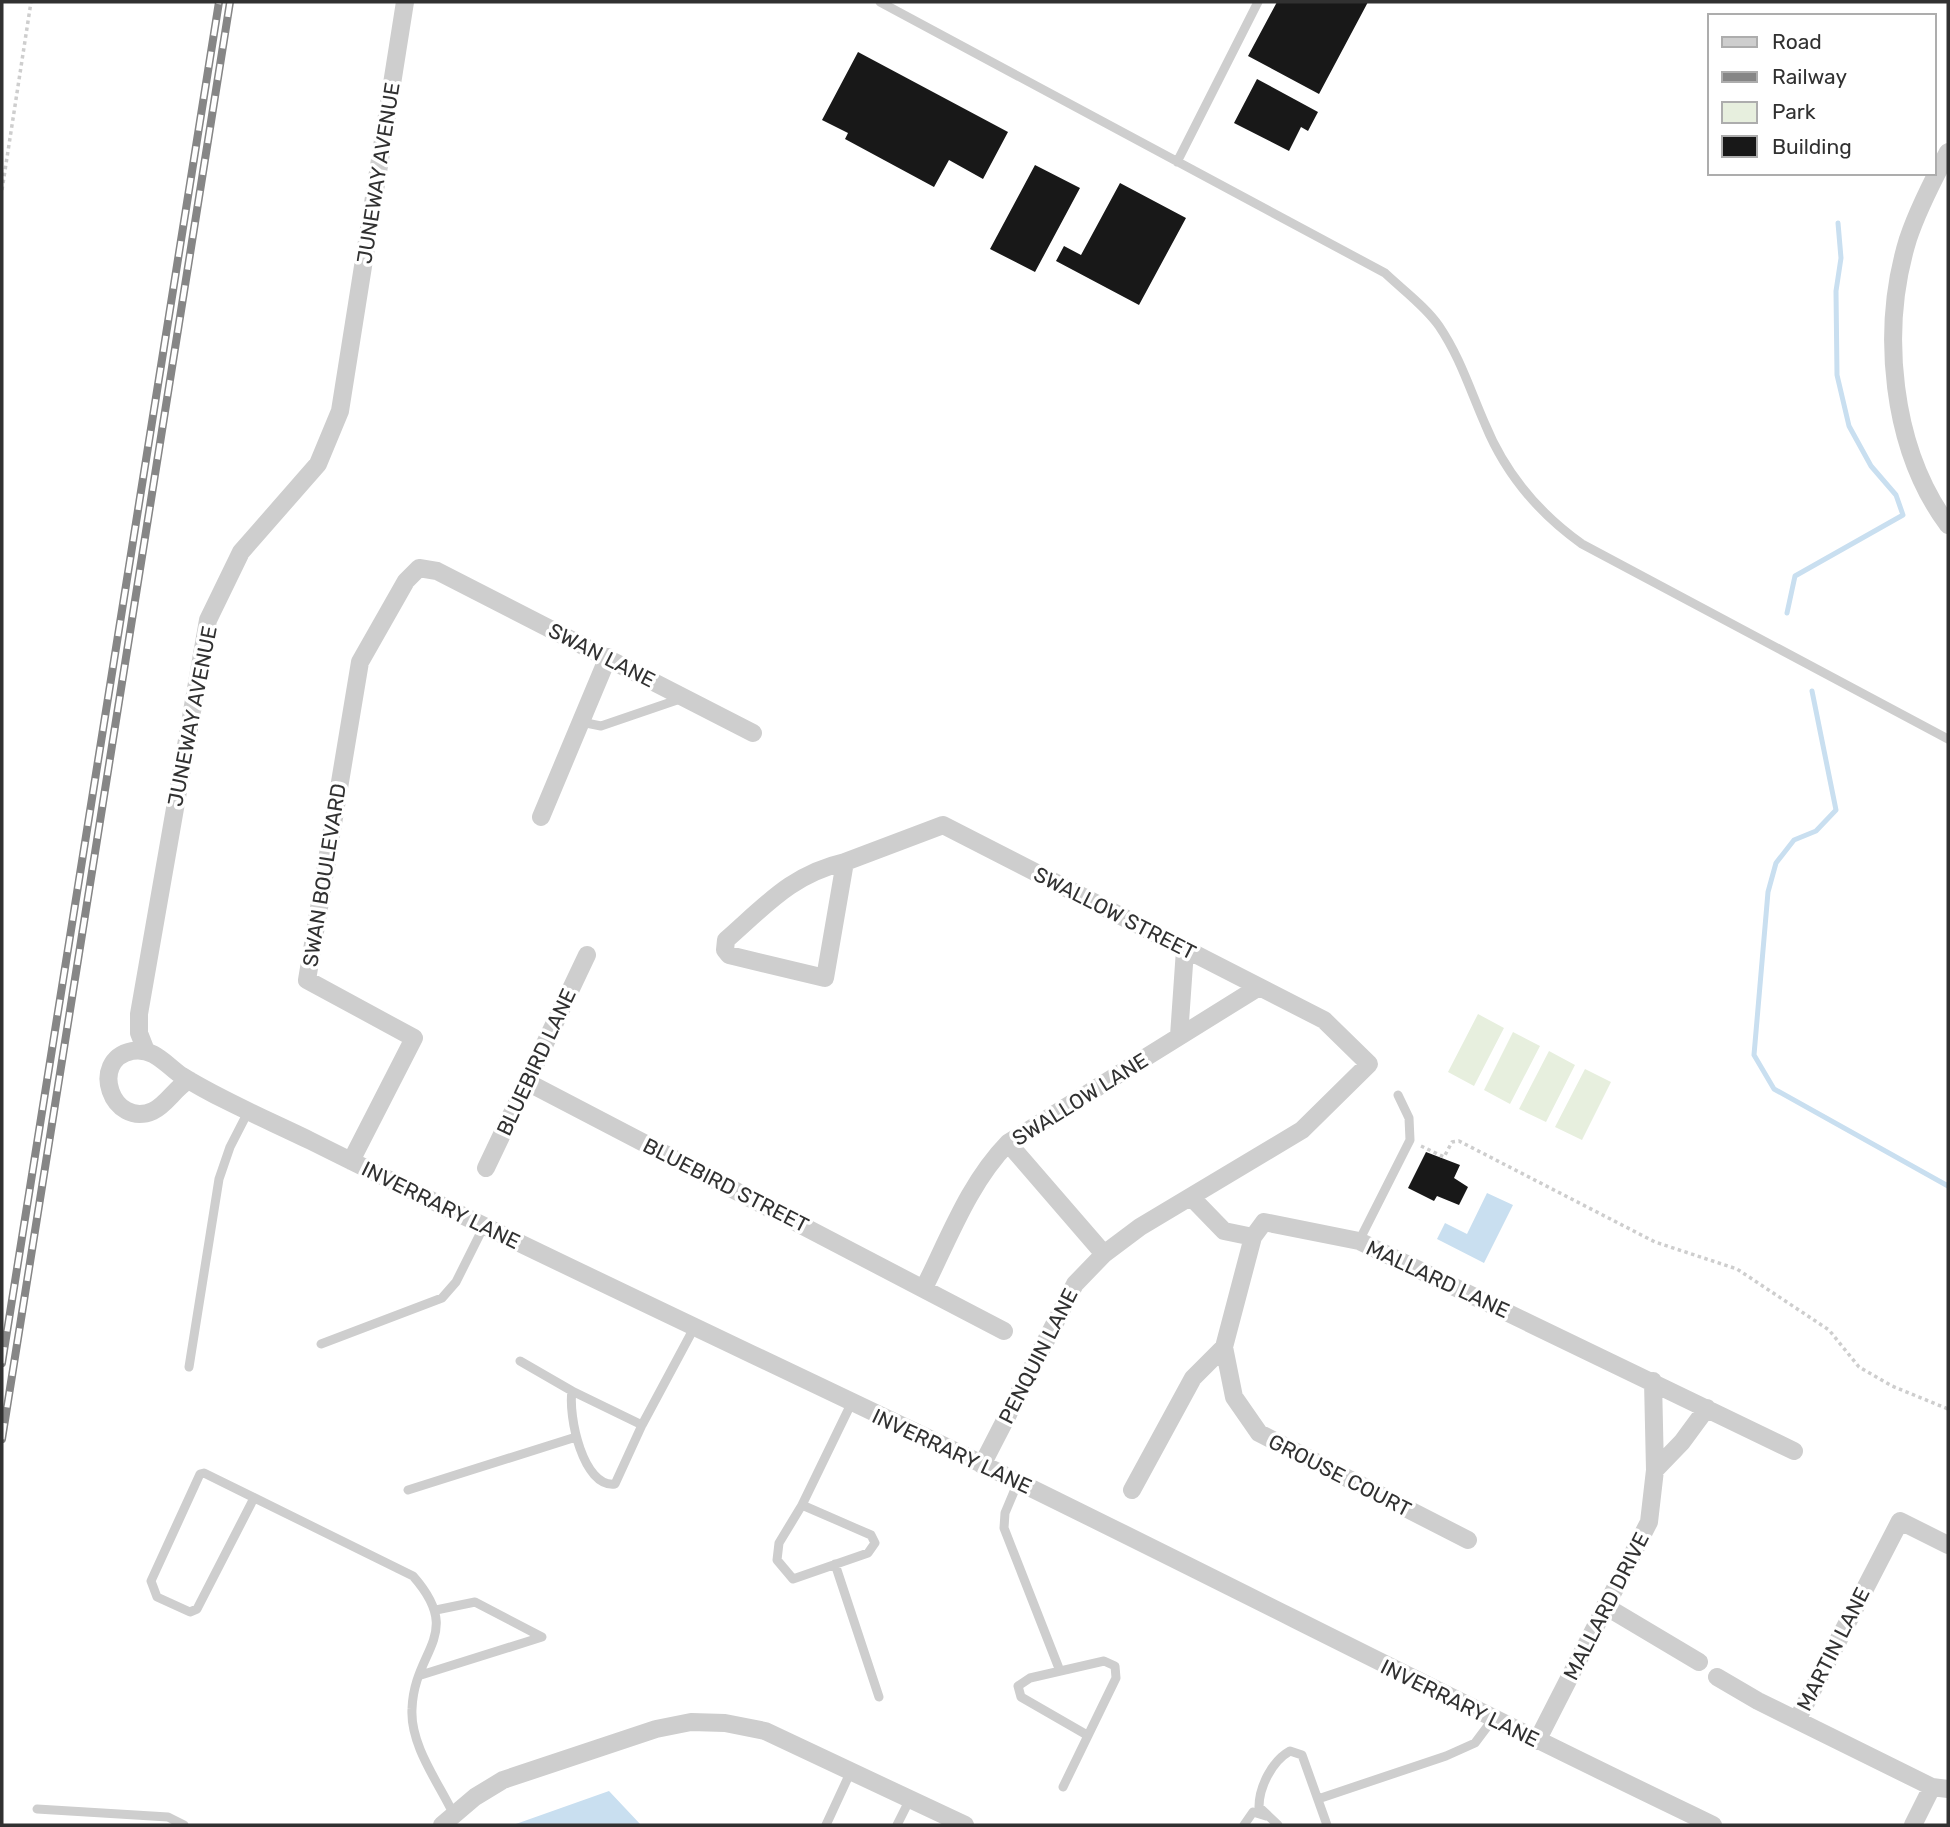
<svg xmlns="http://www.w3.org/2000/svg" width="1950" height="1827" font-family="Rubik,sans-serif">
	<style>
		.green { fill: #e7efde }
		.water { fill: #c9dff0 }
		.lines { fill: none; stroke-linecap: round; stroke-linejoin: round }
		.stream { stroke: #c9dff0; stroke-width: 5 }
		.building { fill: #181818 }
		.path { stroke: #cecece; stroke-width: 3.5; stroke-dasharray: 3.5 3.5; stroke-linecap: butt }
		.lane { stroke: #cecece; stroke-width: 9 }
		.street { stroke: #cecece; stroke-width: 18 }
		.rail-casing { stroke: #868686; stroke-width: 8 }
		.rail { stroke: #fff; stroke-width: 5; stroke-dasharray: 16; stroke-linecap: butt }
		.labels { text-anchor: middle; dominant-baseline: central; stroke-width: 7; stroke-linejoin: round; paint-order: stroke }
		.street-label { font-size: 21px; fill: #313131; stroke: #fff }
	</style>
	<rect width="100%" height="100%" fill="#fff"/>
	<!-- green -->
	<path class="green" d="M1478,1014L1504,1028L1474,1086L1448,1072Z
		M1513,1032L1540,1046L1510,1104L1484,1090Z
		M1549,1051L1575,1065L1546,1122L1519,1109Z
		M1585,1069L1611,1082L1582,1140L1555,1127Z"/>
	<!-- water -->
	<path class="water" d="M1487,1193L1513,1205L1484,1263L1437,1239L1445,1223L1467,1234Z
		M609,1791L641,1825H513Z"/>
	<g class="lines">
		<!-- stream -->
		<path class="stream" d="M1787,613L1795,576L1903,515L1896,495L1871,466L1849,426L1837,375L1836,291L1841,258L1838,223
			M1812,691L1836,810L1816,831L1794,840L1776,863L1768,892L1754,1055L1774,1089L1948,1186"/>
	</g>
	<!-- building -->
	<path class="building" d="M1277,2H1368L1319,94L1248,56Z
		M858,52L1008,132L983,179L949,160L934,187L845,139L848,133L822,120Z
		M1257,79L1318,112L1308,131L1301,127L1289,151L1234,123Z
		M1035,165L1080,188L1035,272L990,249Z
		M1120,183L1186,218L1139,305L1056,261L1064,246L1081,255Z
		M1426,1152L1460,1165L1454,1178L1468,1187L1459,1205L1437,1196L1434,1201L1408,1188Z"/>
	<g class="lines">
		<!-- path -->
		<path class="path" d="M2,190L31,2
			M1421,1146L1444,1157L1452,1142L1459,1141L1655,1242L1737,1269L1829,1330L1859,1367L1892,1386L1948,1409"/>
		<!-- lane -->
		<path class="lane" d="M880,2L1385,273C1403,290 1426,307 1439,326C1460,357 1470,390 1485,424C1505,473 1540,514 1582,544L1948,739
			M1177,162L1258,2
			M581,722L601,726L683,698
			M1359,1241L1410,1140L1409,1118L1398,1095
			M321,1344L442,1298L456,1282L484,1226
			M520,1361L572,1391L642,1425L694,1328
			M189,1367L219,1179L230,1147L249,1110
			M572,1391C568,1416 583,1488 615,1484L642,1425
			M1018,1482L1005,1513L1004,1528L1060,1671
			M408,1490L576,1437
			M254,1498L197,1609L190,1612L157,1597L151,1581L200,1474L204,1473L413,1576C465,1635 414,1649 412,1709C410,1745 438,1782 453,1813
			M802,1505L871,1535L875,1543L868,1553L793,1579L777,1560L779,1543L802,1505L851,1404
			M835,1564L879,1697
			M436,1610L475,1602L542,1637
			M421,1675L542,1637
			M1063,1787L1116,1678L1115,1666L1104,1661L1030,1678L1018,1686L1021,1697L1087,1735
			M1318,1799L1446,1756L1475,1743L1493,1719
			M37,1809L168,1817L184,1825
			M826,1825L851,1771
			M897,1825L910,1799
			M1244,1825L1253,1812L1266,1816
			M1278,1825L1259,1807C1259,1787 1272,1761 1290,1751L1302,1755L1327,1825"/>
		<!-- street -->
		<path class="street" d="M1948,152C1933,180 1918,209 1908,239C1880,330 1891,448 1948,525
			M541,817L608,657
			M845,862L943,825L1324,1020L1369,1064L1302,1130L1140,1227L1104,1254L1075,1284L982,1465
			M845,862L825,978L729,955L725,950L726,940C766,905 792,874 845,862Z
			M1179,1036L1185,950
			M146,1051L139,1033V1014L208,620L241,552L318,464L340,411L405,2
			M189,1080C175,1088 167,1104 153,1111C112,1129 88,1060 132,1051C154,1047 166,1065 182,1076C222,1101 268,1120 311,1141C535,1253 762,1358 988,1467C1230,1585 1470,1709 1713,1825
			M527,1082L1004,1331
			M1008,1143L1104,1254
			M351,1161L414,1038L307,980L360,662L406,581L419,568L437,571L753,733
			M486,1168L587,955
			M1191,1197L1224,1231L1253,1237
			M924,1288C949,1238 969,1183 1008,1143L1259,987
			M1655,1470L1682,1442L1707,1408
			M1132,1490L1193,1378L1224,1347
			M1468,1540L1259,1433L1234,1397L1224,1347L1253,1237L1264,1222L1359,1241L1794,1451
			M1605,1606L1699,1662
			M1717,1677L1758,1701L1932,1787L1948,1789
			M1797,1720L1900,1521L1948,1545
			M1537,1741L1649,1522L1655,1470L1653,1381
			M442,1825L475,1797L503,1780L656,1729L691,1722L725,1723L765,1731L965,1825
			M1913,1825L1932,1787"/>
		<!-- rail casing -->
		<g class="rail-casing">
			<path id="rail" d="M2,1363L219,2
				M2,1439L230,2"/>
		</g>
		<!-- rail -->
		<use href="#rail" class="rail"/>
	</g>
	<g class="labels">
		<!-- street labels -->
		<g class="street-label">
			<text transform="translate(378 173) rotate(-81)">JUNEWAY AVENUE</text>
			<text transform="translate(602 655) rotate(27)">SWAN LANE</text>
			<text transform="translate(192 716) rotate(-79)">JUNEWAY AVENUE</text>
			<text transform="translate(324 875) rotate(-81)">SWAN BOULEVARD</text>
			<text transform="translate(1115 913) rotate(27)">SWALLOW STREET</text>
			<text transform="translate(536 1062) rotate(-65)">BLUEBIRD LANE</text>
			<text transform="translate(1080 1099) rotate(-32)">SWALLOW LANE</text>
			<text transform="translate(726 1185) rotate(27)">BLUEBIRD STREET</text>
			<text transform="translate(441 1205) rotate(26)">INVERRARY LANE</text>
			<text transform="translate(1438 1279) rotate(25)">MALLARD LANE</text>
			<text transform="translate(1038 1356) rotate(-63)">PENQUIN LANE</text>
			<text transform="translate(952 1451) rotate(25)">INVERRARY LANE</text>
			<text transform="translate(1340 1475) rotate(27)">GROUSE COURT</text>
			<text transform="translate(1606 1606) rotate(-63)">MALLARD DRIVE</text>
			<text transform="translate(1833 1649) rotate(-63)">MARTIN LANE</text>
			<text transform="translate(1460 1703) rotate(26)">INVERRARY LANE</text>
		</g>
	</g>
	<!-- border -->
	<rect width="1950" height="1827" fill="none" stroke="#313131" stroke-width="7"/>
	<!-- legend -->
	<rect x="1708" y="14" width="228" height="161" fill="#ffffff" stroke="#adadad" stroke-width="2"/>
	<rect x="1722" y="37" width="35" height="10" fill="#cecece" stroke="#adadad" stroke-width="2"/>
	<text x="1772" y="49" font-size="21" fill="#313131">Road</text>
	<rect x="1722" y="72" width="35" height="10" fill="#868686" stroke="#adadad" stroke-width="2"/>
	<text x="1772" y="84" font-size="21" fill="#313131">Railway</text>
	<rect x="1722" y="102" width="35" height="21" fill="#e7efde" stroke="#adadad" stroke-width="2"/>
	<text x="1772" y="119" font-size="21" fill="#313131">Park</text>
	<rect x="1722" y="136" width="35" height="21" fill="#181818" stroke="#adadad" stroke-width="2"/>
	<text x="1772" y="154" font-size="21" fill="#313131">Building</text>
</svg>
